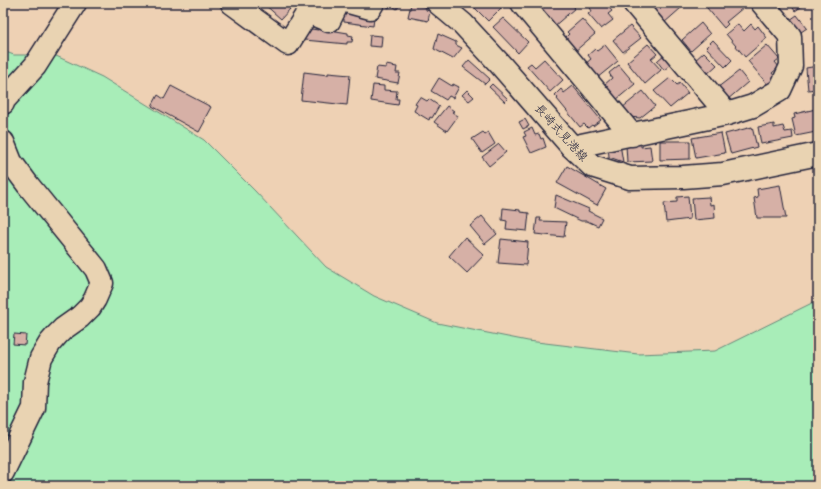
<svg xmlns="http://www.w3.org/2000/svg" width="821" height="489" font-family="'Balsamiq Sans','Klee One',sans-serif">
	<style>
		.green { fill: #a8edb8; stroke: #65887a }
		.building { fill: #d6b0a6; stroke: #22223b }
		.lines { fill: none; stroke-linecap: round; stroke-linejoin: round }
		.minor-casing { stroke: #22223b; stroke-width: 25 }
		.major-casing { stroke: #22223b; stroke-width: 25 }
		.minor { stroke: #e9d3b2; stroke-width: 22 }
		.major { stroke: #e9d3b2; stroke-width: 22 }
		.labels { text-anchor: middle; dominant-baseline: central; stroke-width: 4; stroke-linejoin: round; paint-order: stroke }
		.street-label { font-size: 12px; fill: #22223b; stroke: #e9d3b2 }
	</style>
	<rect width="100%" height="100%" fill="#eed1b4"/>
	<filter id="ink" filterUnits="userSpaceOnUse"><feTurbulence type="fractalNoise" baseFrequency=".025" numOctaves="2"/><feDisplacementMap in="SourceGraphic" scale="8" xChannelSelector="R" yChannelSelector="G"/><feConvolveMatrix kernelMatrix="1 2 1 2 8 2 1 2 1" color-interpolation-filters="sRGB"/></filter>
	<g filter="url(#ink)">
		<!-- green -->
		<path class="green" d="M3,51L14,55H54L102,77L204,140L255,191L326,267L374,296L437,323L528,341L638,354L715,351L818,300V486H3Z"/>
		<!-- building -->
		<path class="building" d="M263,3H283L290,9L281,19Z
			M381,3H401L397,9L391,5L389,8Z
			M470,3H498L502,7L488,21Z
			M545,3H570L575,8L552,28L538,12L542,8L541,6Z
			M592,3H605L612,11L608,14L613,20L601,29L588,14L592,11L589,6Z
			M656,3H677L681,8L664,23L650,7Z
			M713,3H741L744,7L726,22L728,24L724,28L707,8Z
			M790,3H807L795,11Z
			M411,4L426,7V10L430,11L428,21L408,17Z
			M339,12L374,18L373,26L344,22V19L338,18Z
			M797,15L807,28L798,34L790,20Z
			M503,18L528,42L518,53L493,27Z
			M582,19L595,34L574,52L564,39L569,34L567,32Z
			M701,23L710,34L691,51L682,40Z
			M738,24L744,31L751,24L755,29L758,26L767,38L745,57L726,34Z
			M630,26L641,38L623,52L613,40Z
			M319,27L336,30V31L348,33V35L353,36L352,42H347V44L304,40L305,28L318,30Z
			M438,34L456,42V45L462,48L453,59L434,49Z
			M370,35L382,36L381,47L369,46Z
			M713,40L732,60L725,67L706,47Z
			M648,44L657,54L651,59L661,70L645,84L627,62Z
			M605,45L618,61L597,78L585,64L591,59L588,55L595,49L597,51Z
			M767,45L779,59L775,62L779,67L772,73L776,78L768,85L748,61Z
			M704,52L717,65L706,75L693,62Z
			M666,53L674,62L664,70L657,61Z
			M544,59L563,80L550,92L527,66L531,63L535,67Z
			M469,60L490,79L485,84L463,67Z
			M386,65L397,67L396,73H400L398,83L375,79L377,67L386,68Z
			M619,65L635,84L616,100L604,85L612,78L609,73Z
			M818,66V93H816V89L808,90L806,68Z
			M739,71L748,82L727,100L717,88Z
			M304,72L328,75V73L350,75L347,105L301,100Z
			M439,78L452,86L453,84L459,87L453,98L449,96L446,100L431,91Z
			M670,78L677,85L680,83L688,93L670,108L654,91Z
			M492,84L508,99L505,102L489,87Z
			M373,85L384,86V90L397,91L396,99H399L398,105L371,101Z
			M171,86L211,107L204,120L205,121L199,132L152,106L158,95L164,99Z
			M573,86L601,120L593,126L592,125L588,128L584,124L580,127L557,99L558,98L555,95L561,89L564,93Z
			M467,90L474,97L469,101L462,95Z
			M643,91L655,106L640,118L629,117L622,108Z
			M420,97L427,101L429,99L439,106L432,118L430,117L429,120L414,111L417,105L415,104Z
			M447,106L454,111L452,112L458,116L447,131L434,122Z
			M816,109L818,120V128L815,129L816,132L796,136L792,119L795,118L794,114Z
			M525,119L529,126L523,129L519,122Z
			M774,124V128L783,126L785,132L792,131L793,138L761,144L758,127Z
			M752,127L757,147L731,154L725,134Z
			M532,128L535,135L539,134L541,139L543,138L546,147L531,153L523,137L526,136L524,132Z
			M483,132L485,134L488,132L495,144L482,153L472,139Z
			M721,133L725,153L696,158L692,138Z
			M660,141H690V159L660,160Z
			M641,143V147L650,146L652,161L627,162L626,145Z
			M499,144L506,152L489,166L482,157Z
			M620,144L623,162L609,157L608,145Z
			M567,166L606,189L597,205L557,183Z
			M780,185L786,218H757L754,198L758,197L757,189Z
			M556,195L589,209L588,211L602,218L598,226L587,221H581L554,208Z
			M688,196L690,219L666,222L664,203L677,202V197Z
			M709,197L710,205L714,204L715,218L694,220L692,198Z
			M503,208L520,210V212L529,213L527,231L506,229L507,221L502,220Z
			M482,216L497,234L485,244L470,226Z
			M537,218H541L540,221L566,222L564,237L535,234Z
			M465,237L484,255L467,273L449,256Z
			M501,239L528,242L526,265L498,263Z
			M14,334L26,335L25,345L13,344Z"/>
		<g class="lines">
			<!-- minor casing -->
			<g class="minor-casing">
				<path id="minor" d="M232,3L288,44L308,12L329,21L338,3
					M352,3L370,8L373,3
					M522,3L632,135
					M634,3L727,114
					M3,103L4,100L35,66L75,3
					M3,142L11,162L28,185L96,269L102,283L95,299L90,307L80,317L63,329L57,335L50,343L41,358L35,382L34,408L3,472
					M572,147L727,114L753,106L780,90L791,66L790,36L762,3"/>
			</g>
			<!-- major casing -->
			<g class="major-casing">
				<path id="major" d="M438,3L463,24L499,63L572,147L592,166L630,178L683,177L723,174L818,154"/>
			</g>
			<!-- minor -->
			<use href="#minor" class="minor"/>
			<!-- major -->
			<use href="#major" class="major"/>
		</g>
	</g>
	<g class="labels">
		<!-- street labels -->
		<g class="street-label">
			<text transform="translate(561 133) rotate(48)">長崎式見港線</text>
		</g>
	</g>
	<!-- margin -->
	<rect width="821" height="489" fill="none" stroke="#e9d3b2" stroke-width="16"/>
	<rect x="8" y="8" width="805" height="473" fill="none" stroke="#22223b" stroke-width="1.5" filter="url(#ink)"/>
</svg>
